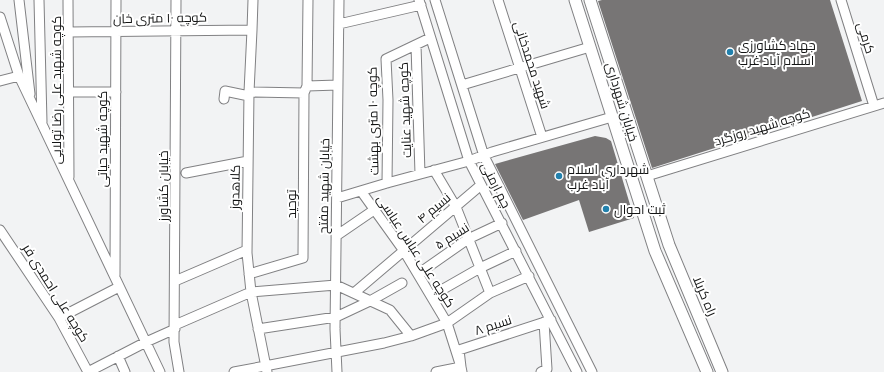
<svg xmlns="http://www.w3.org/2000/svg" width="884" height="372" font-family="Karla,Cairo,sans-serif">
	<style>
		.building { fill: #777575 }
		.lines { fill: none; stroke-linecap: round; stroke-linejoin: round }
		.minor-casing { stroke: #818183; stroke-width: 11 }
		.major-casing { stroke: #818183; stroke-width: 13 }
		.minor { stroke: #fff; stroke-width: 9 }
		.major { stroke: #fff; stroke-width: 11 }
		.poi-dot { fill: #2281ad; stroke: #fff; stroke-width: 1.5 }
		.labels { text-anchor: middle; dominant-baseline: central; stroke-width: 4; stroke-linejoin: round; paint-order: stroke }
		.street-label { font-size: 13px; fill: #131414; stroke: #fff }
		.poi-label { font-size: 13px; fill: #131414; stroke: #fff; text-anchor: start }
	</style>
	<rect width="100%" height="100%" fill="#f2f3f4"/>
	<!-- building -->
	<path class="building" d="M602,0H830L862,101L652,168L598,1Z
		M595,136L606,138L611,141L634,218L589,232L579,200L523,220L495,164Z"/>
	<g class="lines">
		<!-- minor casing -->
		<g class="minor-casing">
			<path id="minor" d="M19,0L30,94
				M39,0L42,122
				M68,0L69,177
				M176,0L174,342L179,372
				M253,0L252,30L249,92L247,253L251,292L267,372
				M419,0L469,161L577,372
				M435,0L484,156L592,372
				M498,0L542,137
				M841,0L874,106
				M0,17L19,76L160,372
				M339,24L421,5
				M69,32L252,30
				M416,45L420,174
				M0,81L19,76
				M462,85L519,68L590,47
				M307,86L308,0
				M69,92H116
				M249,92L304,93L307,86L338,85
				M224,99L225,91L249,96
				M434,170L456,207L490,293
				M186,173L248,161
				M647,176L884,103
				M387,183L388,100L386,59L430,38
				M361,191L404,251L447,323L461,367L462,372
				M337,198L387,183L469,161L492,152L612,117
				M0,230L59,318L88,372L146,342L175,329
				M336,236L374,210
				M249,274L303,258L304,93
				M418,274L468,239L502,223
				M115,275L116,0
				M175,281L247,250
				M354,293L481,185
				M431,296L480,268L516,251
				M59,318L119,287
				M175,325L251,292L336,285L390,310L411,336
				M258,329L336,317L370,301L402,283
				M118,356L125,372
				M234,372L384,343L411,336L447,323L490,293L529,276
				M337,372L335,329L339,0
				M436,372L461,367L459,350L551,320
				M541,372L547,369L544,322"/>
		</g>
		<!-- major casing -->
		<g class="major-casing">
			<path id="major" d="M575,0L655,251L707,372
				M590,0L669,245L722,372"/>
		</g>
		<!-- minor -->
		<use href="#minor" class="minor"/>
		<!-- major -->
		<use href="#major" class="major"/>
	</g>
	<!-- markers -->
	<g class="poi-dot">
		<circle cx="730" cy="52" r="4"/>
		<circle cx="559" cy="176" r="4"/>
		<circle cx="606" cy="209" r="4"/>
	</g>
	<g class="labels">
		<!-- street labels -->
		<g class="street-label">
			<text transform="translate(160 18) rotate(-1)">کوچه ۱۰ متری خان</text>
			<text transform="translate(866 38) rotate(73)">کرمی</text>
			<text transform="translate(532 65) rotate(72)">شهید محمدخانی</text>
			<text transform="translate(56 90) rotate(-90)">کوچه شهید علی رضا تولایی</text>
			<text transform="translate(622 102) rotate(73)">خیابان شهرداری</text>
			<text transform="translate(405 110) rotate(-92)">کوچه شهید عنایت</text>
			<text transform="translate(373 121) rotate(-91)">کوچه ۱۰ متری بهشت</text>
			<text transform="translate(762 127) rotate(-17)">کوچه شهید روزگرد</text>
			<text transform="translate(102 139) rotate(-90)">کوچه شهید حیاتی</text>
			<text transform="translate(496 185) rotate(63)">چم ارمنی</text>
			<text transform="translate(163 186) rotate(-90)">خیابان کشاورز</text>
			<text transform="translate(324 186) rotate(-89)">خیابان شهید مفتح</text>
			<text transform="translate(235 187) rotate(-89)">کلاهدوز</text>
			<text transform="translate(291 204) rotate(-90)">توحید</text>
			<text transform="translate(434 208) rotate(-40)">نسیم ۴</text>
			<text transform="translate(452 236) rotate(-32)">نسیم ۵</text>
			<text transform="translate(416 251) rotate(57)">کوچه علی عباس عباسی</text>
			<text transform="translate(56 293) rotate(58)">کوچه علی احمدی فر</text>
			<text transform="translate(705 296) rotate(67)">راه کربلا</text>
			<text transform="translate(493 325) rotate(-18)">نسیم ۸</text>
		</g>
		<!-- poi labels -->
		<g class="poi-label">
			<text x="738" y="45">جهاد کشاورزی<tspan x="738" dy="15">اسلام آباد غرب</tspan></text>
			<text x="567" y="169">شهرداری اسلام<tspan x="567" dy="15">آباد غرب</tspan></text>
			<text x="614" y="209">ثبت احوال</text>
		</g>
	</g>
</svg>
